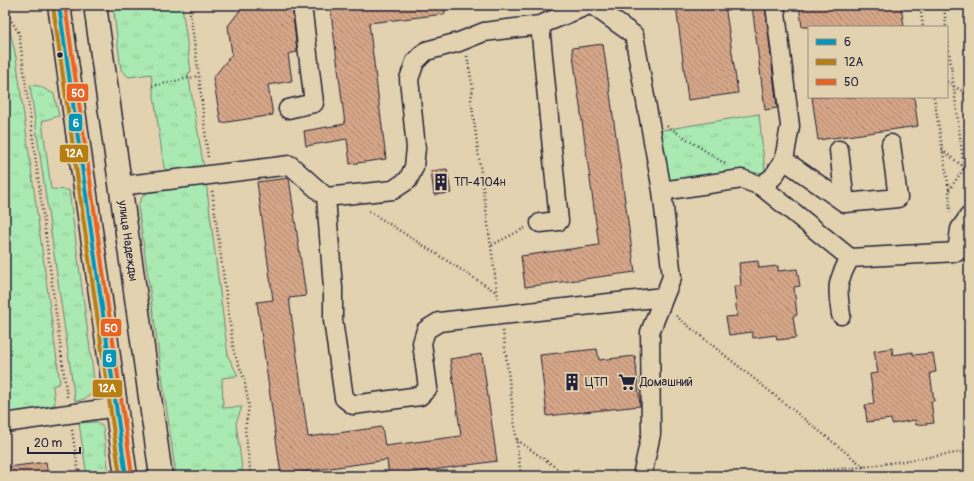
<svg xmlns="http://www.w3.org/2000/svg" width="974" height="481" font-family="Pangolin,sans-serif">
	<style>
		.grass { fill: url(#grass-tufts); stroke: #668676 }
		.building { fill: url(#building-back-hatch); stroke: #22223b }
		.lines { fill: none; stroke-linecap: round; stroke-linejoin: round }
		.minor-casing { stroke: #22223b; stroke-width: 21 }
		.major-casing { stroke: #22223b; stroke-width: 25 }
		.path { stroke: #22223b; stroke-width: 2.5; stroke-dasharray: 1 3; stroke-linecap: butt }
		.minor { stroke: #e3d2af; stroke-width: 18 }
		.major { stroke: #e3d2af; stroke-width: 22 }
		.bus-1-casing { stroke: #e3d2af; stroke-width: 7 }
		.bus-2-casing { stroke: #e3d2af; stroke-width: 7 }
		.bus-3-casing { stroke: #e3d2af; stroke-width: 7 }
		.bus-1 { stroke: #0595b8; stroke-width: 4 }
		.bus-2 { stroke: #b77e12; stroke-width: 4 }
		.bus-3 { stroke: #e86223; stroke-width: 4 }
		.bus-dot { fill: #22223b; stroke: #e3d2af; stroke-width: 1.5 }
		.labels { text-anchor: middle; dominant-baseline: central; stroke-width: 4; stroke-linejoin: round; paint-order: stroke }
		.poi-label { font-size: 12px; fill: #22223b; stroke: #e3d2af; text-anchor: start }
		.street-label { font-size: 12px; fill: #22223b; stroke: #e3d2af }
		.line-badge { stroke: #e3d2af; stroke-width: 1.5 }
		.badge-label { font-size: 11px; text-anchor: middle; font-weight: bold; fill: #fff }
	</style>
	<defs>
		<pattern id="grass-tufts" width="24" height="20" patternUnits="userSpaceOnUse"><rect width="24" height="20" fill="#aae9b1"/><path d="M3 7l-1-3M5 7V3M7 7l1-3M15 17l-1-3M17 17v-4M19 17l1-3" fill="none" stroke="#92c899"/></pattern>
		<pattern id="building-back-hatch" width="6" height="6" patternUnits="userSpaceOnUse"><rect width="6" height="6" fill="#d6a688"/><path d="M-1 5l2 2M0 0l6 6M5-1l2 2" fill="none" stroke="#ad8770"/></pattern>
	</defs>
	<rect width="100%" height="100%" fill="#e3d2af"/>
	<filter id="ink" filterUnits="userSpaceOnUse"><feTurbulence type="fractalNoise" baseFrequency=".025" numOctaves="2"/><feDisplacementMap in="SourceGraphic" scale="8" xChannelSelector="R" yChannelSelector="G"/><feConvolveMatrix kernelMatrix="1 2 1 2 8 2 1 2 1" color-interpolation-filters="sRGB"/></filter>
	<g filter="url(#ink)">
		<!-- grass -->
		<path class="grass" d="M113,5H182L191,72L188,73L204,169L171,172L164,168L151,74L129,77L121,70Z
			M5,23L9,27L16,57L60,383L53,386L55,405L5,414Z
			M30,85L39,86L54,94L59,116L42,121L51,189L69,190L95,387C91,397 85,400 75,401Z
			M759,114L765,172L674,183L669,180L657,131Z
			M206,182L228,356L238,376L222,378L223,408L242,407L236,423L243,476H176L138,206L142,197L148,192Z
			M97,422L103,427L109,476H87L79,423Z"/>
		<!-- building -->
		<path class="building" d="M244,5H292L297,52L288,54L292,81L268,85L273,115L221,123L213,78L232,54L228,26Z
			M330,5H445V14L369,23L386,159L350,164L347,139L306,146L304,131L345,124Z
			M676,5H725L738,93L688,100Z
			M752,5H765L777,108L765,110Z
			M799,5H901L904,27H802Z
			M603,44L635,272L525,287L521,256L599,245L572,48Z
			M812,97H914L918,126L818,140Z
			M447,169L451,193L434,195L431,171Z
			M289,178L306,296L289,298L308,437L382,427L385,446L461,436L450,359L482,354L497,461L389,476L387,460L281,475L257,302L273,300L257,182Z
			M758,261L759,268L778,266V271L797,269L800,286L794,287L797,315L793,316L796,338L777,340L776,335L753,338L752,332L729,335L726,317L737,316L734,286H741L739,263Z
			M892,348L893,355L913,352V355L933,353L936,372L930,373L934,401H931L934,423L916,425L915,420L892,424L891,419L867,422L865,405L874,404L870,374L878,373L874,351Z
			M597,349L599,360L635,356L640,406L547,416L540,355Z
			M46,462L48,476H8V467Z"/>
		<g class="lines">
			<!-- minor casing -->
			<g class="minor-casing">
				<path id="minor" d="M592,5L634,35L662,191L672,277L650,332L651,434L642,476
					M288,109L314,103L302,5
					M839,150L845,203
					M784,160L845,203L898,198L891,144
					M120,186L290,165L326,197L333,288V320L344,398L353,405L420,396L428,388L422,343L426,330L439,322L663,297
					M761,186L773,177L784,160L790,126L775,5
					M662,191L742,179L761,186L850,258L957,252L960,229L969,216
					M326,197L393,190L408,180L414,167L416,148L409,79L415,62L426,51L459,42L484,32L540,25L589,5
					M540,223L559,221L540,25
					M841,315C837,287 836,283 850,258
					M5,423L117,407"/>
			</g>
			<!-- major casing -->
			<g class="major-casing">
				<g id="major">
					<path d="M59,5L126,476"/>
					<path id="s1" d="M95,5L161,476"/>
				</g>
			</g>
			<!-- path -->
			<path class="path" d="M189,5L199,76L208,158
				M920,5L923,27
				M944,5L946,27
				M5,7L35,5
				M5,11L19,33L67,397
				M947,34L968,200
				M467,56L473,89L471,99L498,298
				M947,82L969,95
				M152,86L199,76
				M934,97L949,190L950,213
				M667,126L727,165
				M942,150L969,171
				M949,190L969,161
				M212,191L234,353L244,378L249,407L245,429L251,476
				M369,211L496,292
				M492,245L525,228
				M676,316L864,467
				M503,331L521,476
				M72,430L79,476
				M517,440L568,476
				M754,476L864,467L969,451"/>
			<!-- minor -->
			<use href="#minor" class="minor"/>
			<!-- major -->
			<use href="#major" class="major"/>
			<!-- bus-1 casing -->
			<g class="bus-1-casing">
				<path id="bus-1" d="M59,5L126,476"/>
			</g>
			<!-- bus-2 casing -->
			<g class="bus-2-casing">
				<path id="bus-2" d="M53,6L120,476"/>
			</g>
			<!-- bus-3 casing -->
			<g class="bus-3-casing">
				<path id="bus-3" d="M65,5L132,475"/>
			</g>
			<!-- bus-1 -->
			<use href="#bus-1" class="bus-1"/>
			<!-- bus-2 -->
			<use href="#bus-2" class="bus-2"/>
			<!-- bus-3 -->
			<use href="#bus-3" class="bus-3"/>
		</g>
	</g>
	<!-- icons -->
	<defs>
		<g id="building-bare" transform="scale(1.38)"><path d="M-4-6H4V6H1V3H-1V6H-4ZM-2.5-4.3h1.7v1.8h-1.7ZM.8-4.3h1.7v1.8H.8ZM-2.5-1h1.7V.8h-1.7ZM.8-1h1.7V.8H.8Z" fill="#22223b" stroke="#e3d2af" stroke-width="2.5" paint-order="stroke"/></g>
		<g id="supermarket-bare" transform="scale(1.38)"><path d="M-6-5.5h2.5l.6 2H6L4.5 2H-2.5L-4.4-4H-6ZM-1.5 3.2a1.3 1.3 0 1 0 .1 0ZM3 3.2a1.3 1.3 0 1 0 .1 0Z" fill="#22223b" stroke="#e3d2af" stroke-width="2.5" paint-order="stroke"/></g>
	</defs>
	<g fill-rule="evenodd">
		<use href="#building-bare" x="441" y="182"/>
		<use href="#building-bare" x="572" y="382"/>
		<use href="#supermarket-bare" x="627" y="382"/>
	</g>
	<!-- markers -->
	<circle class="bus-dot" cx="60" cy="55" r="3.5"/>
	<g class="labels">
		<!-- poi labels -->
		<g class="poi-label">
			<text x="454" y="182">ТП-4104н</text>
			<text x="585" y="382">ЦТП</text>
			<text x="640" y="382">Домашний</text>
		</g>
		<!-- street labels -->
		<g class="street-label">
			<text stroke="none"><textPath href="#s1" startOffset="238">улица Надежды</textPath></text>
		</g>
	</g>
	<g class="line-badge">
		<rect x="66" y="83" width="23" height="19" rx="4" fill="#e86223"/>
		<rect x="68" y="113" width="15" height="19" rx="4" fill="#0595b8"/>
		<rect x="59" y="144" width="30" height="19" rx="4" fill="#b77e12"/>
		<rect x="100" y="318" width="22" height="19" rx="4" fill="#e86223"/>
		<rect x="102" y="349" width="15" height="19" rx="4" fill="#0595b8"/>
		<rect x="92" y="379" width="31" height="19" rx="4" fill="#b77e12"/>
	</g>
	<g class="badge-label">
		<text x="78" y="97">50</text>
		<text x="76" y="127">6</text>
		<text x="74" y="157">12А</text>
		<text x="111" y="332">50</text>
		<text x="109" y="362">6</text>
		<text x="107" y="392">12А</text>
	</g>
	<!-- margin -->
	<rect width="974" height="481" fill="none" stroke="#e3d2af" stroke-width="20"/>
	<rect x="10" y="10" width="954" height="461" fill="none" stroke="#22223b" stroke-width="1.5" filter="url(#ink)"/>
	<!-- legend -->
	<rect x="808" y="26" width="140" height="72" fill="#e3d2af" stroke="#968c81"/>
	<rect x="816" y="39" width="20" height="6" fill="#0595b8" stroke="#968c81"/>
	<text x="844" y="46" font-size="12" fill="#22223b">6</text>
	<rect x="816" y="59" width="20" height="6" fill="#b77e12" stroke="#968c81"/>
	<text x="844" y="66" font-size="12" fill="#22223b">12А</text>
	<rect x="816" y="79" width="20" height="6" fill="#e86223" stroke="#968c81"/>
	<text x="844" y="86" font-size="12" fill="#22223b">50</text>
	<!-- scale -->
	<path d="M28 447v6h52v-6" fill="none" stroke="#22223b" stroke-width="2"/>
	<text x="34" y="447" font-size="12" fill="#22223b" stroke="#e3d2af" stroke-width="3" paint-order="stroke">20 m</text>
</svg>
